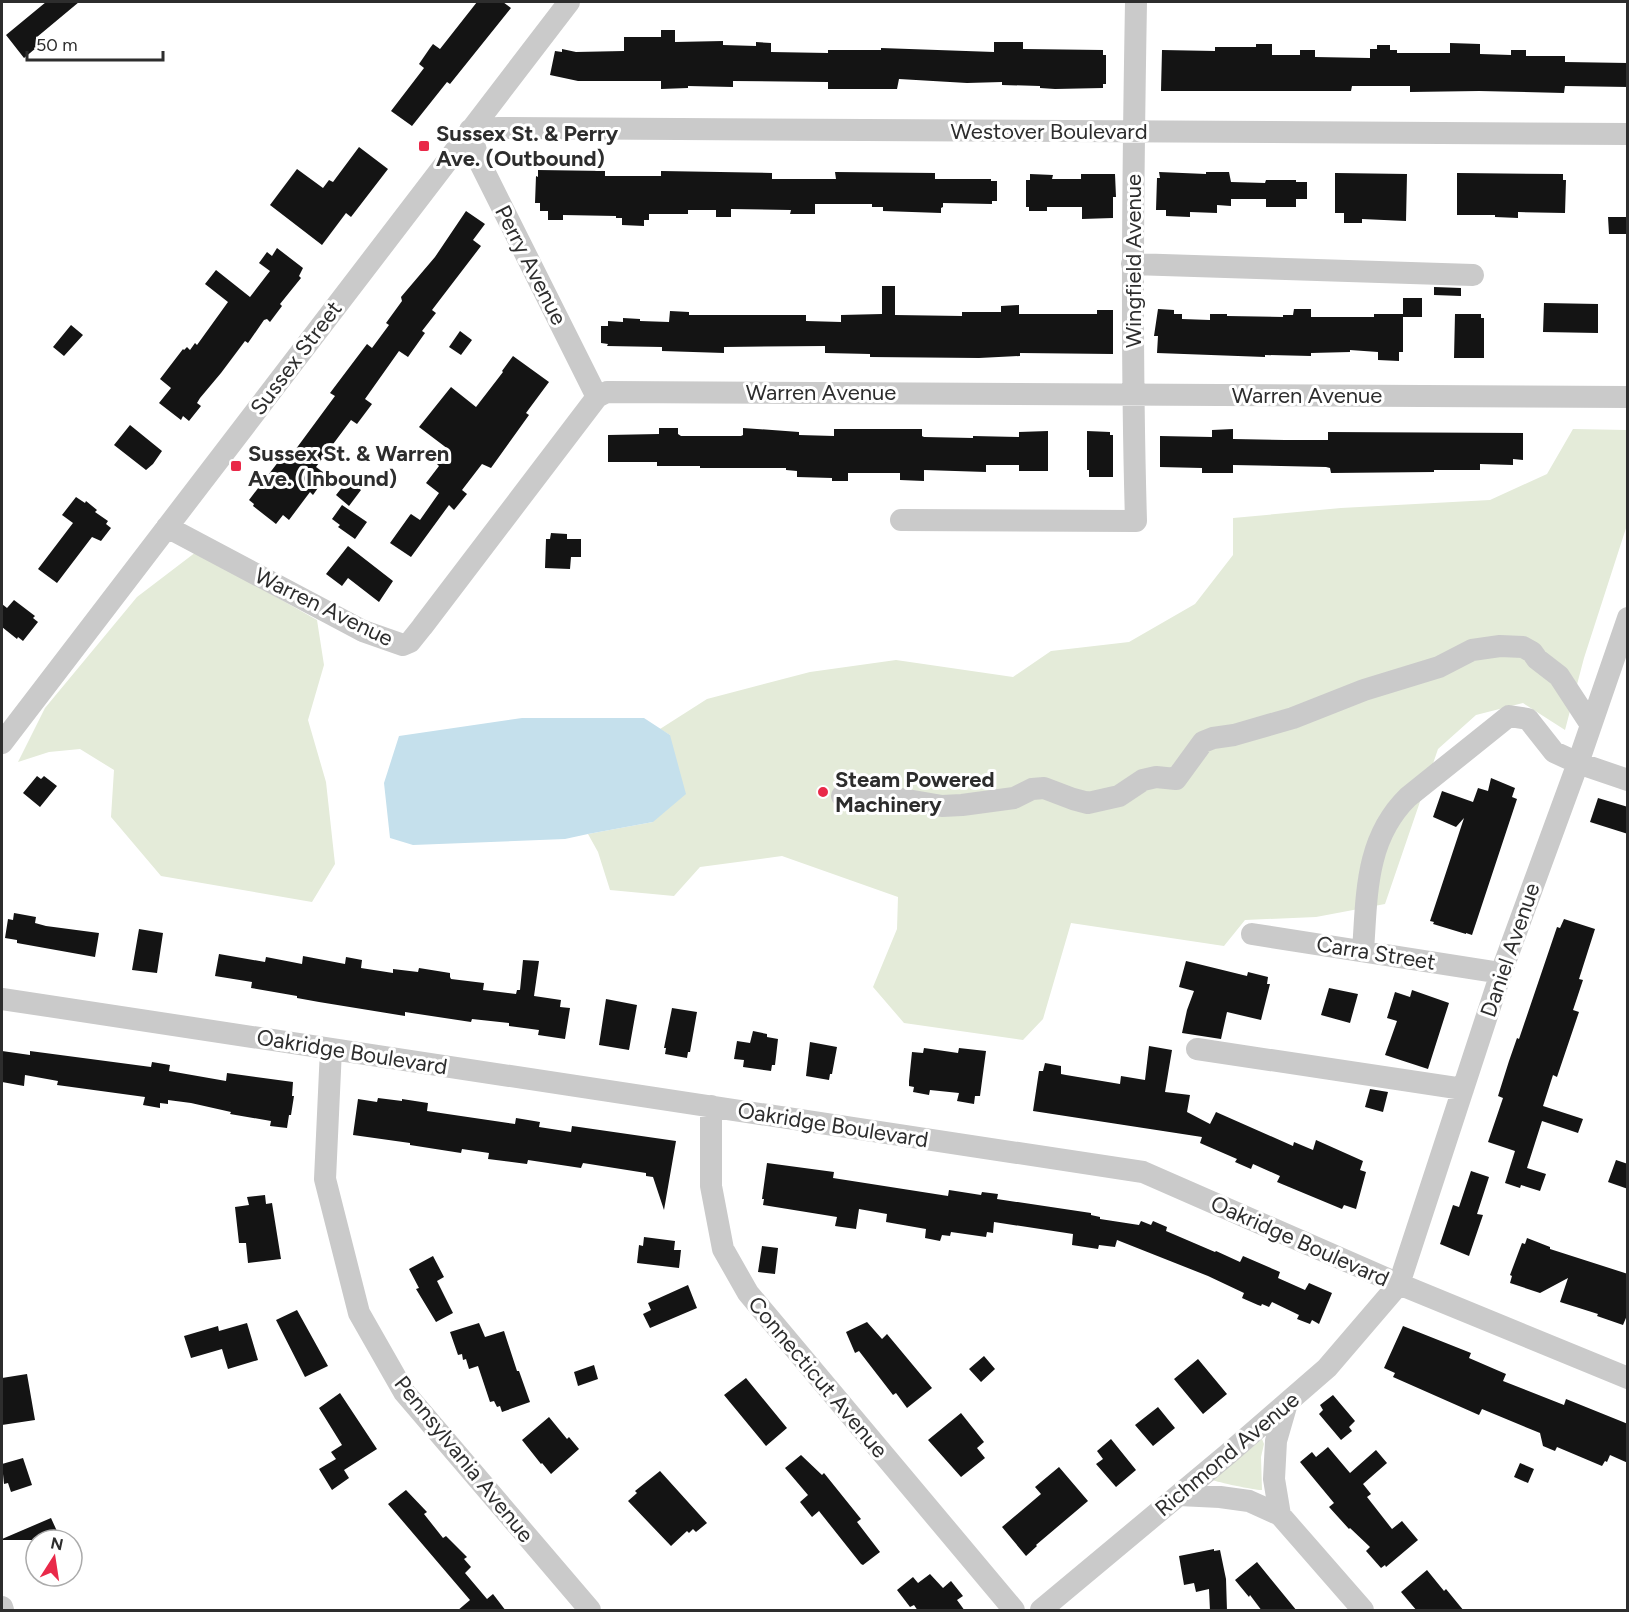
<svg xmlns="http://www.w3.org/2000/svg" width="1629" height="1612" font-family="Figtree,sans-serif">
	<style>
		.green { fill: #e4ebd9 }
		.water { fill: #c5e0ec }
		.building { fill: #141414 }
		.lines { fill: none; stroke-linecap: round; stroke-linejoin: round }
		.minor { stroke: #cacaca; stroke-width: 22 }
		.poi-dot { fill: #e92949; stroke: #fff; stroke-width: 2 }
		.labels { text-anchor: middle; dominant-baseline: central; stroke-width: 6; stroke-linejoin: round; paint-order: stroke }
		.street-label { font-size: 22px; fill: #2d2d2d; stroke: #fff }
		.poi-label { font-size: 22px; font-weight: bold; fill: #2d2d2d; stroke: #fff; text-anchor: start }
	</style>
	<rect width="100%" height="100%" fill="#fff"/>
	<!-- green -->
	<path class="green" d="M1573,429L1627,430V525L1584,658L1565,730L1523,703L1476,715L1438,749L1385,904L1316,917L1245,920L1224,946L1071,923L1043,1019L1023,1040L904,1023L873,987L897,929L898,897L782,856L700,867L674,896L610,890L598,852L588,834L653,822L670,735L660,729L707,699L810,672L896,660L1013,677L1051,651L1129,642L1195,604L1233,555V518L1341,508L1490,500L1547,474Z
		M196,552L317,620L324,665L308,720L326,782L335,864L312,902L161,876L111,817L114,770L80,749L49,752L18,762L45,708L137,597Z
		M1262,1439L1264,1444L1261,1457L1262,1490C1259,1491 1216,1482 1213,1480Z"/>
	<!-- water -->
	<path class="water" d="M522,718H644L670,735L686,794L653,822L588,834L565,839L413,845L390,838L384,783L399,736Z"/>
	<!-- building -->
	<path class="building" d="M46,2H79L37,37L42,43L24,58L6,35Z
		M477,2H503L511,8L450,84L447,82L412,126L391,111L424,68L419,64L430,48L433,44L440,49Z
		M661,30H675V42L723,41V45L756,46V42L771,43V52L828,53V50H881V48L994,52V42H1023V49L1103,50V55H1106V84H1103V88L1055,89L1040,88V86L1002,85V82L967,83L899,79L897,89H828V82L733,81V87L688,86V88L661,89V81H578L550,75L555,51L562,52V49L576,52L624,51V37H661Z
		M1450,43L1480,44V54L1511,55V50H1526V56H1565V62L1628,63V87L1565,86L1564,93L1479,91L1410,92V86H1352L1351,91H1161L1162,50L1215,51V47H1256V44H1272V55H1300V50H1315V57L1370,58V49H1377V45H1390V50H1397V53H1450Z
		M359,147L388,169L351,217L346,213L322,245L270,205L297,169L323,188L329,180L333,182Z
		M538,170L605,171V176H661V171L772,173V179H836L835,172L935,173V179H991V181H997V201H992V204L943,203V207L941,208V213L883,211V207H872V204H815V214H790L791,210L731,209V217H716V210H688V214H649V220H644V226L622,225V218H616V216L563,215V220H548V211H540V203H535L536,176L538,177Z
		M1159,172L1206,174V172H1229L1231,182L1265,183L1266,180H1296V182H1307V199H1296V207H1266V199H1231V206L1217,205V213L1190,212V217L1166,216V210H1156L1157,178H1160Z
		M1335,173L1407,174L1406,221L1362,219V223H1344V213H1335Z
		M1457,173L1563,174V180H1566L1565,213L1518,212V218L1495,217V215H1457Z
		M1030,174L1053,175L1052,179H1081V174H1115L1116,197H1113V218L1082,219V207H1047V211H1029V207H1026V180H1030Z
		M466,211L485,224L473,240L481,246L432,310L436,313L422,331L425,333L408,357L399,351L365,399L372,404L357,424L351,420L316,467L327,475L313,495L310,492L289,520L283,515L276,524L253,506L254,504L249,500L285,453L290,457L335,396L330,393L367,344L372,348L389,325L386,323L402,301L401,297L435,257Z
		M1608,217H1628V234H1609Z
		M277,248L303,268L299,276L301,278L280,304L282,306L270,322L267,319L264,320L248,343L245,341L221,373L200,398L197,403L201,406L189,421L183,416L181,420L159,403L171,388L160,379L183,349L184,350L187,347L190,350L195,343L197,345L228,302L205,284L216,270L250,297L270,271L259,263L267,252L272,256Z
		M882,286H895V315L962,316V312H1001V306L1019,305V314H1097V310H1113V354L1020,353V356L979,358L870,357V354L825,353V346L724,347V353L662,351V347L607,346L608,344L601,343V326H608V321L623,322V318L640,319V321L669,322L670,311L689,312V315H806V321L841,322V315L882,314Z
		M1434,287L1461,288V296L1434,295Z
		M1403,298H1422V317H1403Z
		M1544,303L1598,304V333L1543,332Z
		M1158,309L1174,310V314H1182V319L1210,320V314H1227V316L1283,317V315H1293L1294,309H1311V317H1374V314H1403V352H1399V361L1378,360V352L1350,350V352L1311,353V356L1265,355V357L1157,353L1158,336H1154Z
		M1455,314H1481V318H1484V358H1454Z
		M71,325L83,335L64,356L53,347Z
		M460,331L472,340L461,355L449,347Z
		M513,356L549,382L526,413L529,415L491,468L482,464L462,490L467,494L454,510L449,505L411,557L390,543L410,515L411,514L420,520L439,493L426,483L439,466L437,464L448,449L419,427L451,387L476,407L503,372L502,371Z
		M130,425L162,451L153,464L146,470L114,445Z
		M659,428H678V434L681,436H741L743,435V428L799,432V435L834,436V429H922V436L924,437L973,438V436L1019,437V432L1048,431V471H1019V465H986V472L924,470V481L900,480V473H848V481H832V478L797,477V471L786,470V468H700V466H657V462H608V435L659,434Z
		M1233,429V439L1285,440H1328V432L1523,433V460L1513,459V465L1480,464V470H1434V472L1331,473L1330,468L1326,467L1233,465V473H1202V468L1160,467V436L1212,437V430Z
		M1087,431L1110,432V435H1113V477H1089V470H1087Z
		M348,480L361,490L349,506L336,495Z
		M76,497L85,503L86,501L97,510L95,512L108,521L106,524L111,528L101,541L92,537L57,583L38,569L73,523L62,515Z
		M342,505L367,522L355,539L338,527L340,525L332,519Z
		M551,533L567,534V539H581V557H571L570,569L545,568L546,539H550Z
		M348,546L393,581L379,602L348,578L342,586L326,574Z
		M14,600L35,616L33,618L38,622L23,641L18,637L17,639L2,627V604L7,608Z
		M37,776L41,779L44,776L57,786L40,807L23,793Z
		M1491,778L1515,788L1512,797L1517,799L1472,935L1466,933V934L1433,924L1434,922L1430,921L1464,818L1456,827L1433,817L1442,791L1473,802L1478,788L1488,791Z
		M1598,798L1628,807V834L1590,822Z
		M14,913L36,917L35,923L46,926L99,933L95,957L17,943V940L5,938L8,919L13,920Z
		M1564,919L1595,929L1579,979L1583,980L1573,1010L1579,1012L1557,1077L1553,1075L1543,1106L1583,1119L1578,1133L1542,1121L1527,1168L1546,1174L1540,1191L1521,1185L1520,1188L1505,1183L1515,1151L1488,1142L1503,1098L1498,1096L1509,1061L1517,1038L1519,1039L1557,927L1560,928Z
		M139,929L163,933L157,973L132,970Z
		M219,954L265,962L266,957L302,964L303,956L345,964L346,957L362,960L361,968L393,973V969L418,972L419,968L450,973V977L451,979L484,983L483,990L516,994L517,990H520L523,960L539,961L534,996L561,1000L560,1007L570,1008L565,1039L538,1035L539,1030L509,1026V1023L472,1019L471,1022L405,1012V1016L319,1002L297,998V996L251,988L252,982L215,976Z
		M1186,961L1247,976L1248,972L1268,977L1267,984H1270L1261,1020L1227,1012L1221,1039L1182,1033L1187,1010L1194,991L1179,987Z
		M1329,988L1358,994L1350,1023L1321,1015Z
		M1412,990L1449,1003L1428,1069L1385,1055L1397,1021L1387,1018L1395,992L1410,997Z
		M606,999L637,1005L629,1050L599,1045Z
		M672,1008L697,1012L690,1052H688L687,1058L665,1054L666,1048H664Z
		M753,1031L767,1034V1037L778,1039L775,1065H772L771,1071L743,1067L744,1060L734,1059L737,1041L750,1043Z
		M810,1042L837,1047L832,1074H830L829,1080L806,1076Z
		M1149,1046L1172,1050L1165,1092L1190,1095L1187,1112L1210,1124L1216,1112L1293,1146L1294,1142L1313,1150L1316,1140L1363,1161L1360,1170L1366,1172L1356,1209L1344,1205L1342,1209L1277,1182L1280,1176L1253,1164L1251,1169L1235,1162L1237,1159L1200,1143L1202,1137L1033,1111L1039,1071H1043L1045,1063L1061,1066V1074L1066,1075L1120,1084L1121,1076L1145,1080Z
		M924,1048L958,1053L959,1048L986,1051L980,1096H975L974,1104L957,1101L959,1093L930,1090L929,1095L913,1092L914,1087L909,1086V1081L912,1052L923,1053Z
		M2,1051L30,1055V1051L151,1067L152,1062L170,1065L169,1071L226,1081L227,1073L293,1082L292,1096H294L291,1115H289L287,1128L270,1126L271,1121L230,1114L231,1112L191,1103L168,1100V1104L160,1103V1108L143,1105L145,1097L57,1085L58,1081L25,1075L24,1086L2,1082Z
		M1370,1089L1388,1092L1383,1112L1365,1107Z
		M378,1098L402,1101V1099L428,1103L427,1111L515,1124L516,1118L540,1122L539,1127L571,1132L572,1126L676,1141L664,1210L653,1177L646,1176V1173L583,1163L581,1168L528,1160L527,1164L504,1161L488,1159L489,1153L462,1149L461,1153L410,1145V1143L353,1135L358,1099L377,1102Z
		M1616,1160L1628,1164V1189L1608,1182Z
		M767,1163L834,1172L833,1178L948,1196L949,1190L981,1195L982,1192L998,1194L997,1199L1091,1213V1215L1100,1217V1219L1139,1225L1141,1221L1151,1225L1153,1221L1167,1227L1166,1231L1215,1252L1216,1251L1240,1262L1243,1256L1280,1272L1278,1278L1305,1290L1309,1283L1332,1293L1319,1324L1312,1320L1310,1324L1297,1319L1299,1315L1272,1302L1269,1307L1262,1304L1261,1306L1258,1305L1242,1298L1244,1293L1208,1276L1117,1240L1115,1247L1099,1245L1098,1249L1072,1245L1073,1234L994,1222L993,1233L987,1232L986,1237L951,1232L950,1236L942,1235L940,1241L925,1238L926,1229L886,1222L887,1214L859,1209L856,1229L835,1226L837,1217L763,1205L764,1199H762Z
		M1471,1171L1489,1177L1477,1214L1483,1215L1469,1256L1440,1244L1453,1205L1459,1207Z
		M265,1195L266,1204L272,1203L281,1259L248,1263L246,1243H239L235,1207L249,1205L247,1197Z
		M644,1237L675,1241L674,1250H681L679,1268L637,1263L639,1245L643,1246Z
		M1527,1238L1550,1247V1249L1628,1274V1313L1623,1325L1597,1316L1598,1314L1560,1302L1568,1278L1540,1293L1510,1283L1512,1276L1510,1275L1522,1243L1525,1244Z
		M762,1246L778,1248L775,1274L758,1272Z
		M433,1256L444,1277L437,1281L453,1313L436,1322L416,1289L419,1288L409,1269Z
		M688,1285L697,1308L650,1328L643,1314L651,1310L648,1303Z
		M297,1310L328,1366L305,1377L276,1320Z
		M867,1322L882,1339L887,1334L932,1388L907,1408L896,1393L893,1395L859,1351L855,1353L846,1332Z
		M247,1323L258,1360L228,1369L222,1349L191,1358L184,1336L218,1326L219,1331Z
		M479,1323L485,1337L504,1331L517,1371H519L530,1402L502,1412L500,1406L497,1407L494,1401L490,1402L478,1366L469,1369L466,1359L463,1360L462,1354L458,1355L450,1332Z
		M1403,1326L1471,1353L1469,1358L1506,1374L1503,1381L1564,1405L1566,1399L1628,1424V1463L1610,1455L1607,1462L1605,1461L1602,1466L1557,1447L1555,1451L1543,1446L1540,1433L1482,1409L1479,1415L1393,1377L1395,1373L1384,1368Z
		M984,1356L995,1369L981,1382L969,1369Z
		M1198,1359L1227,1394L1203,1414L1174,1379Z
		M594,1365L598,1379L578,1386L574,1372Z
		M27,1374L35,1420L2,1425V1378Z
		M746,1378L787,1428L766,1446L724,1395Z
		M340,1393L377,1449L344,1470L349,1478L332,1490L319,1469L336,1459L331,1452L342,1445L319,1408Z
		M1333,1395L1355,1421L1349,1427L1352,1431L1341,1440L1319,1414L1323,1410L1320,1405Z
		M1158,1407L1175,1428L1153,1446L1135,1425Z
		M961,1413L984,1442L977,1448L985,1458L961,1477L928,1440Z
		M549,1417L567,1439L569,1437L579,1449L551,1474L542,1463L541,1464L522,1440Z
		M1111,1439L1136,1470L1116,1487L1096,1464L1103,1459L1097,1451Z
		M1328,1447L1350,1473L1376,1450L1387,1463L1363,1484L1371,1494L1367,1497L1392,1529L1402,1521L1418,1540L1386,1567L1385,1565L1381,1568L1366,1551L1370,1547L1350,1528L1349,1529L1329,1507L1334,1503L1300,1462L1312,1452L1316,1457Z
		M801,1455L822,1475L824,1473L861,1519L857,1522L880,1552L863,1565L861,1564L819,1511L812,1517L800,1502L808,1495L785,1468Z
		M23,1458L32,1485L11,1492L8,1483L4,1484L2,1464Z
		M1520,1463L1534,1469L1528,1483L1514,1477Z
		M1059,1467L1088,1501L1036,1545L1037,1546L1026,1556L1002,1527L1041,1494L1035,1487Z
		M660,1471L707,1523L696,1532L693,1529L689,1533L687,1531L671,1546L628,1501L637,1493L635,1491Z
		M406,1490L427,1512L424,1514L443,1538L446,1536L467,1557L464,1559L471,1567L465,1573L487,1599L493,1594L506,1611H457L470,1600L388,1504Z
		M51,1518L61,1540H2V1539Z
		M1214,1549V1551L1220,1550L1226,1579L1227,1611H1210L1209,1589L1196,1592L1194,1583L1184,1585L1179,1556Z
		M1257,1562L1297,1611H1262L1250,1595L1249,1597L1235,1580Z
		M1427,1570L1444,1591L1446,1589L1464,1611H1417L1401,1592Z
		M930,1574L943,1588L951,1581L963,1596L957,1600L965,1611H918L914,1605L910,1607L897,1590L913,1577L918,1583Z"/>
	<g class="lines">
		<!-- minor -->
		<path class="minor" d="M470,130L499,128L1628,134
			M470,130L479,161L597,397
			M1132,264L1473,275
			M901,520L1136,521C1131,348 1133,175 1136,2
			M167,527L363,631L403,645L410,642L422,627L597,397L607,392L1628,397
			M2,743L569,2
			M842,796L867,793L942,806L962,805L1014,798L1032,789L1044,788L1073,799L1088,803L1119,796L1143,780L1156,777L1176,779L1203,742L1213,738L1234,735L1293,718L1364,690L1439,667L1472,650L1500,646L1523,647L1532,652L1537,659L1559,676L1591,725
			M1252,934L1501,973
			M1363,951C1367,895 1365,839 1408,797L1509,716L1528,719L1554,752L1578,763L1628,780
			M2,999L1143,1172L1399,1284L1628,1378
			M331,1049L325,1179L359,1313L404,1392L590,1610
			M1197,1049L1463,1089
			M711,1106V1186L723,1249L748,1293L1014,1610
			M1179,1495L1220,1497L1249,1501L1280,1515L1363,1610
			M1280,1515L1274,1479L1276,1441L1287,1403
			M2,1607L3,1610
			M1041,1610L1228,1454L1327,1368L1399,1284L1501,973L1578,763L1628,618"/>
	</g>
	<!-- markers -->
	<g class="poi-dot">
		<rect x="418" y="140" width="12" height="12" rx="3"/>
		<rect x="230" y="460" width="12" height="12" rx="3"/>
		<circle cx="823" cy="792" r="6"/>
	</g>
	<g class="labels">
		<!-- street labels -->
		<g class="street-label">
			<text x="1049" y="131">Westover Boulevard</text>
			<text transform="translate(1133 261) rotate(-90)">Wingfield Avenue</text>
			<text transform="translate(531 265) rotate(63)">Perry Avenue</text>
			<text transform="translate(296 358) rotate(-53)">Sussex Street</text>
			<text x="821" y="392">Warren Avenue</text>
			<text x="1307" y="395">Warren Avenue</text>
			<text transform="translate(324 607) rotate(26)">Warren Avenue</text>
			<text transform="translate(1510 950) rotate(-71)">Daniel Avenue</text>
			<text transform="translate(1376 953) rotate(9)">Carra Street</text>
			<text transform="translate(352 1052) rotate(9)">Oakridge Boulevard</text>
			<text transform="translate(833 1125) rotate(9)">Oakridge Boulevard</text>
			<text transform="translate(1300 1241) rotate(24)">Oakridge Boulevard</text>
			<text transform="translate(818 1377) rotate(50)">Connecticut Avenue</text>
			<text transform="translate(1227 1454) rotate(-40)">Richmond Avenue</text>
			<text transform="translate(464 1459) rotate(51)">Pennsylvania Avenue</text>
		</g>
		<!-- poi labels -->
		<g class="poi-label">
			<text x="436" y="133">Sussex St. &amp; Perry<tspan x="436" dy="25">Ave. (Outbound)</tspan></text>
			<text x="248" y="453">Sussex St. &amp; Warren<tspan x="248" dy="25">Ave. (Inbound)</tspan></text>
			<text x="835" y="779">Steam Powered<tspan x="835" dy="25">Machinery</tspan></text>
		</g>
	</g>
	<!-- border -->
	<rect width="1629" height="1612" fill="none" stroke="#2d2d2d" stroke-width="6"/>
	<!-- north arrow -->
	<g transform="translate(54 1558) rotate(12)"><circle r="28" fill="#ffffff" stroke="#ababab" stroke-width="1.5"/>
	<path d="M0-4.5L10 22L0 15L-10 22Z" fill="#e92949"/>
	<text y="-9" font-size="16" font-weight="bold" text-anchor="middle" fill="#2d2d2d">N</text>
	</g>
	<!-- scale -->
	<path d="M27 51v9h136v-9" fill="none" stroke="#2d2d2d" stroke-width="3"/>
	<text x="36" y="51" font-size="18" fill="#2d2d2d" stroke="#ffffff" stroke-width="4.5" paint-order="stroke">50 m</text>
</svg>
